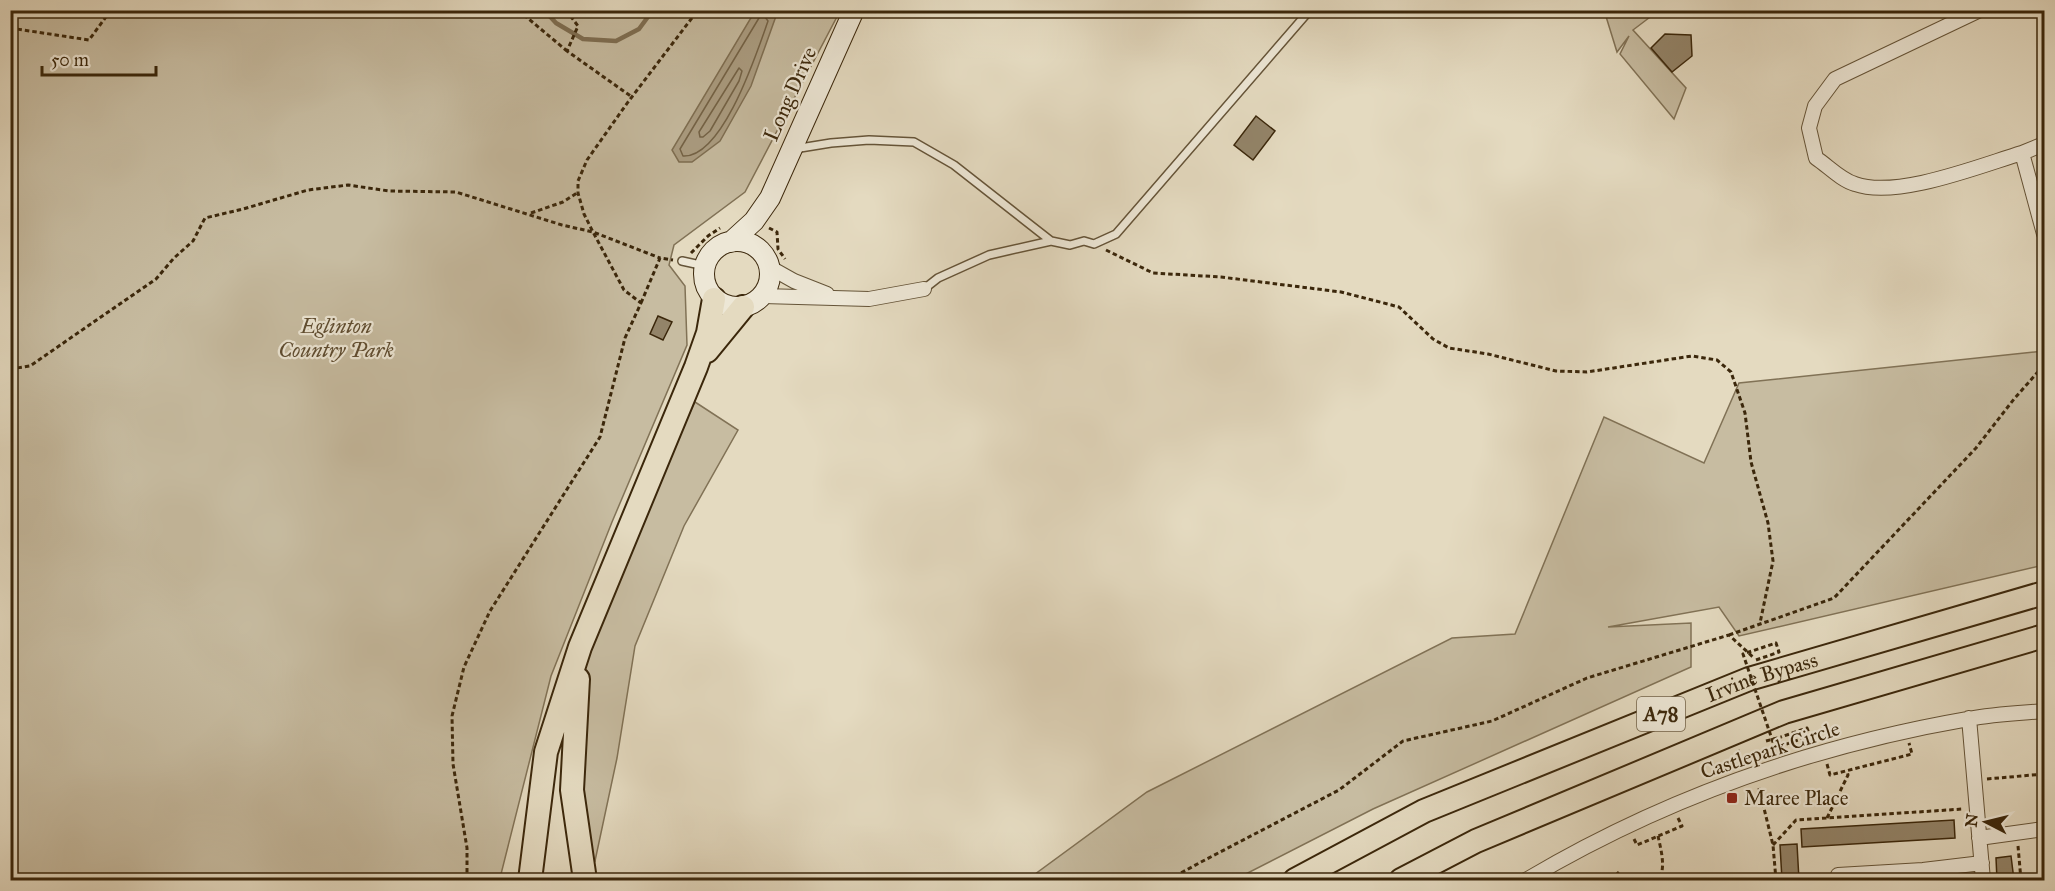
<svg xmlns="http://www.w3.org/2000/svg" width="2055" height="891" font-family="'IM FELL Great Primer',serif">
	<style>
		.green { fill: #c7bca1; stroke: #817256; stroke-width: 1.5 }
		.water { fill: #ab9d82; stroke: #7e6e52; stroke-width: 1.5 }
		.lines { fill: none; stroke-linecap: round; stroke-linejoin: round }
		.shore { stroke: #736246; stroke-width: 1.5 }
		.stream { stroke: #7e6e52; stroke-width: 4.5 }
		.building { fill: #938469; stroke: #3b270b; stroke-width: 1.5 }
		.service-casing { stroke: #655438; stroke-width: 10 }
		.minor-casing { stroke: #655438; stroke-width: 16 }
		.secondary-casing { stroke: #3b270b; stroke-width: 22 }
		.primary-casing { stroke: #3b270b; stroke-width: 26 }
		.trunk-casing { stroke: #3b270b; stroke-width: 26 }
		.path { stroke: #3b270b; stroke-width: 3; stroke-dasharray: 4.5 3; stroke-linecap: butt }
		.service { stroke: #ede7d6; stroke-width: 7 }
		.minor { stroke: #ede7d6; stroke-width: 14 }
		.secondary { stroke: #ede7d6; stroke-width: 20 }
		.primary { stroke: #e4dac0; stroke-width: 22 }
		.trunk { stroke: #e4dac0; stroke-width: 22 }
		.path-bridge { stroke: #3b270b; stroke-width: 3; stroke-dasharray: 4.5 3; stroke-linecap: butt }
		.poi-dot { fill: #8f2418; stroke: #ede7d6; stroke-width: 2 }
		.labels { text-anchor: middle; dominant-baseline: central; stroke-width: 4.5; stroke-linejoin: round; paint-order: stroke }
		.shield { fill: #ede7d6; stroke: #706148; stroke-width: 1.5 }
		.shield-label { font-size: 20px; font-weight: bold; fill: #3b270b }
		.street-label { font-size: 21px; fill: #3b270b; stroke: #ede7d6 }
		.park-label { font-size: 21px; font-style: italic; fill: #5e4c30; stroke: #ede7d6 }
		.poi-label { font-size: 21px; fill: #3b270b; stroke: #ede7d6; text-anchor: start }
	</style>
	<rect width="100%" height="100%" fill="#e4dac0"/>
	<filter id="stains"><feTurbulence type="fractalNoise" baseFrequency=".00333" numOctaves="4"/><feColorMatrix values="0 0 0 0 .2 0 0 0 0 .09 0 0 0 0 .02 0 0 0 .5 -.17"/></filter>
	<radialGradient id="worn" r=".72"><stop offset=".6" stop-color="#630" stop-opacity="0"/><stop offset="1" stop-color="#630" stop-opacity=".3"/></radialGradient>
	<!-- green -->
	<path class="green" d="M1604,10L1658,11L1633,30L1686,88L1674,119L1620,54L1629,36L1617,52Z
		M10,11H840L745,192L674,245L669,265L685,286L687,345L612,522L551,676L501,874V880H11Z
		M2044,351V565L1739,636L1719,607L1608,627L1691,623V667L1373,809L1234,880H1027L1147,792L1452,638L1515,634L1604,417L1704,463L1739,383Z
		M695,402L738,430L684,526L635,646L617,758L595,861L581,852L577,697L595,611Z"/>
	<!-- water -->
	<path class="water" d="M755,11H766L776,16L751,86L720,141L692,162H679L672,150Z"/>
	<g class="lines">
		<!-- shore -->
		<path class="shore" d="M762,13L768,21C757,52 723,158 683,156L680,149Z
			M739,68L742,71L739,81L710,131L703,137H700L699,132Z"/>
		<!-- stream -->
		<path class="stream" d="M544,10L556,23L583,39L616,41L639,29L653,10"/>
	</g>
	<!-- building -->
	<path class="building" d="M1665,34L1691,35L1692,56L1672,72L1651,48Z
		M1256,116L1275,131L1253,160L1234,145Z
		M658,316L672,322L663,340L650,334Z
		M1954,820L1955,838L1802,847L1801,829Z
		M1797,844L1799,880H1782L1780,845Z
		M2011,856L2014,880H1997L1996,858Z"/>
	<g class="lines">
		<!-- service casing -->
		<g class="service-casing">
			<path id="service" d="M794,149L831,143L869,140L914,142L954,165L1051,241
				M682,261L705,266
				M924,289L938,278L989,255L1051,241L1070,245L1084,241L1094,244L1116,234L1310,10"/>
		</g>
		<!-- minor casing -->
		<g class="minor-casing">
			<path id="minor" d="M1980,10L1835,79L1815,106L1809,128L1816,158C1828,166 1841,180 1855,184C1897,199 1979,166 2022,153
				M2044,144L2022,153L2044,234
				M769,267L794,281L827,294
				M763,296L869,299L924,289
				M1969,718L1983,880
				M1979,838L2044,829
				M1838,875L1923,870L1982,863
				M1526,880C1661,800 1812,746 1968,719C1993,714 2019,713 2044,711"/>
		</g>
		<!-- secondary casing -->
		<g class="secondary-casing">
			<path id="secondary" d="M704 274a33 33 0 1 1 66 0a33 33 0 1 1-66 0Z
				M731,242L754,221L770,198L854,10"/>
		</g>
		<!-- primary casing -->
		<g class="primary-casing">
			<path id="primary" d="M707,351L743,307
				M578,679L572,790L585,880
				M530,880L546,752L580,647L696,367L708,333L714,299"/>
		</g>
		<!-- trunk casing -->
		<g class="trunk-casing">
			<g id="trunk">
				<path id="s1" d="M1295,880L1424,811L1749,679L2044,593"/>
				<path d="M1401,880L1476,841L1784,712L2044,636"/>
			</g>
		</g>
		<!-- path -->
		<path class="path" d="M518,10L567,51
			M566,10L578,26L567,51L632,97
			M10,28L89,40L111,10
			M531,213L563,202L577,193
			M769,228L777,232L778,249L785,259
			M1106,250L1153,273L1221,277L1341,292L1399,307L1433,339L1449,348L1488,354L1556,371L1587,372L1692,356L1717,360L1731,372L1745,413L1751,462L1768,523L1773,561L1760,623
			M691,253L708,236L720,228
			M641,303L660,258L673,260
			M10,369L30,366L156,279L174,258L193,241L205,218L243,209L308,190L348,185L389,191L456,192L562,225L593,232L660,258
			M1729,635L1834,598L1976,448L2014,399L2044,365
			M1766,741L1781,737
			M1738,750L1743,764
			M1827,764L1830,775L1912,754L1909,743
			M1987,779L2044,774
			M1759,788L1773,845L1776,880
			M1827,818L1848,775L1847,771
			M1658,836C1661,850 1666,867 1659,880
			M1634,839L1637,845L1682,826L1678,818
			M1773,845L1796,820L1963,809
			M2018,846L2021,880
			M467,880V848L453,764L452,716L464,667L490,611L600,437L625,338L641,303L624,290L593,232L584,214L578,193V181L587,160L628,102L698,10
			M1168,880L1201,862L1339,790L1403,741L1492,721L1587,678L1729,635L1754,658
			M1610,880L1619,872L1627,880"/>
		<!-- service -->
		<use href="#service" class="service"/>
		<!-- minor -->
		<use href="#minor" class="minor"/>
		<!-- secondary -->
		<use href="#secondary" class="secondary"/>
		<!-- primary -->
		<use href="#primary" class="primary"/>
		<!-- trunk -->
		<use href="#trunk" class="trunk"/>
		<!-- path-bridge -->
		<path class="path-bridge" d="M1756,660L1779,652L1776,643L1743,654L1775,748L1810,736L1807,728L1781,737"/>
	</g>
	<!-- markers -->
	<rect class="poi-dot" x="1726" y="792" width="12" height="12" rx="3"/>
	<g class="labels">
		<!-- shield labels -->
		<rect class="shield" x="1637" y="697" width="48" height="34" rx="4.5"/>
		<g class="shield-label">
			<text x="1661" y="714">A78</text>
		</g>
		<!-- street labels -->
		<g class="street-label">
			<text transform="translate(790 94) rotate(-66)">Long Drive</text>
			<text stroke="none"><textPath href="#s1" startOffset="510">Irvine Bypass</textPath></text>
			<text transform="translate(1770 750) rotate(-18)">Castlepark Circle</text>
		</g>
		<!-- park labels -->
		<g class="park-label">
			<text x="336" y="326">Eglinton<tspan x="336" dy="24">Country Park</tspan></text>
		</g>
		<!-- poi labels -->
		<g class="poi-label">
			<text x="1744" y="798">Maree Place</text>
		</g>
	</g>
	<!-- margin -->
	<rect width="2055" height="891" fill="none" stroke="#e4dac0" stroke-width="36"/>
	<rect x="12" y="12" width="2031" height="867" fill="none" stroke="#3b270b" stroke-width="3"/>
	<rect x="18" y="18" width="2019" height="855" fill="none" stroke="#3b270b" stroke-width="1.5"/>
	<!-- north arrow -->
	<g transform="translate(1986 822) rotate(277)" stroke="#ede7d6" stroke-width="4.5" paint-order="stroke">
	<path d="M0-4.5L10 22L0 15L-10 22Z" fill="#3b270b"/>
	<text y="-9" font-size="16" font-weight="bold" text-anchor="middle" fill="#3b270b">N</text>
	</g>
	<!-- scale -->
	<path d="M42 66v9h114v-9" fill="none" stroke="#3b270b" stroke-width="3"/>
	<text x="51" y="66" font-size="18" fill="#3b270b" stroke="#ede7d6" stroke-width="4.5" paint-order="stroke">50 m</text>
	<rect width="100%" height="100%" filter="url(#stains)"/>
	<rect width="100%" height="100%" fill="url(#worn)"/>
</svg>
